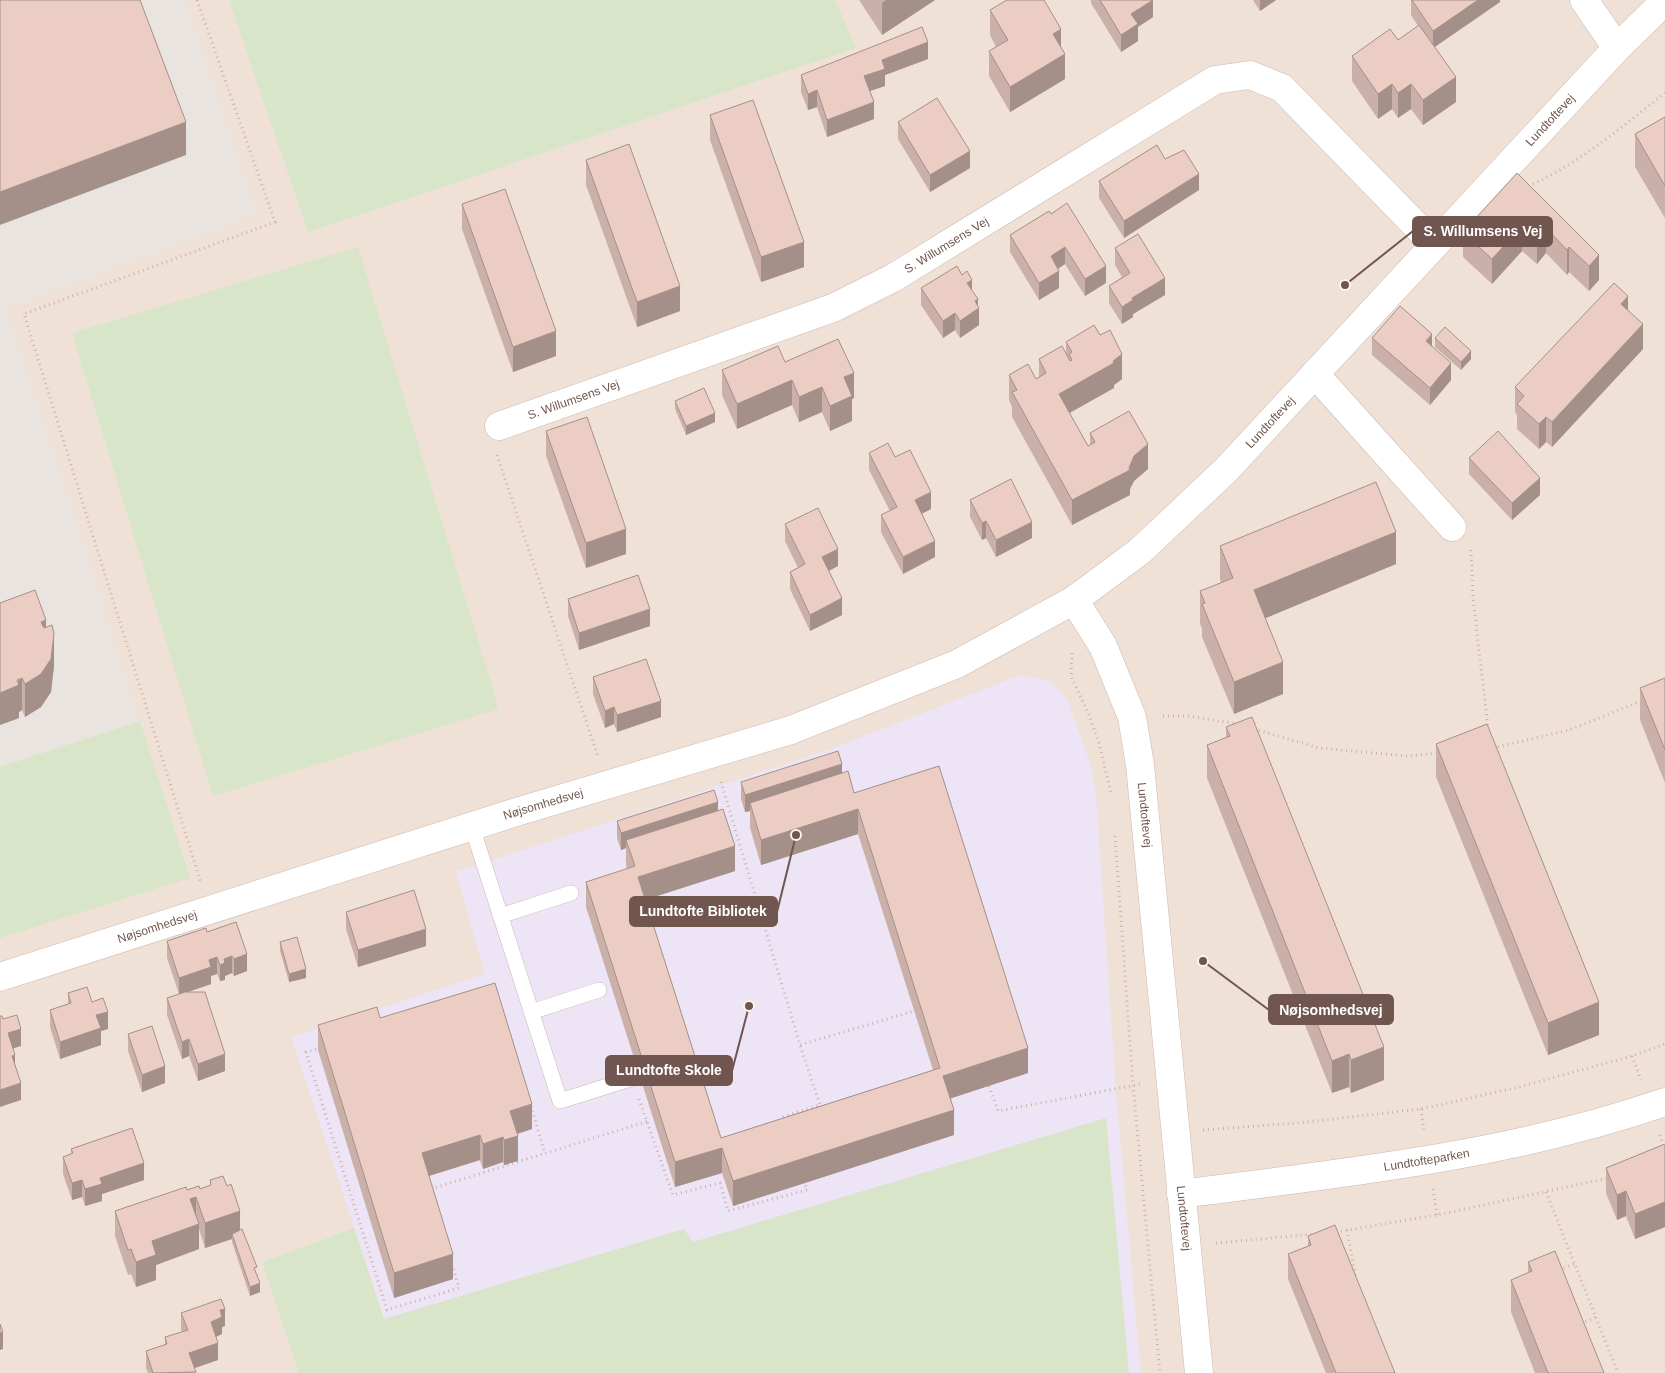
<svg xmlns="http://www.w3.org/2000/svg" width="1665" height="1373" font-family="Helvetica,sans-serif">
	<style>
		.residential { fill: #f0e1d7 }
		.industrial { fill: #eae4e0 }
		.education { fill: #ede4f6 }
		.green { fill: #d8e5c8 }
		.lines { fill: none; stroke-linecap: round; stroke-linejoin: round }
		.lane-casing { stroke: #cab7af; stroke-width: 16 }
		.street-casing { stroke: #cab7af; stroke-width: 29 }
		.secondary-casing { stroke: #ceb9b0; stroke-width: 29 }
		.path { stroke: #d0b0a6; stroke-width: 3; stroke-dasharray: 1 4; stroke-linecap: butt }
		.lane { stroke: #fff; stroke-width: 15 }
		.street { stroke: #fff; stroke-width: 28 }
		.secondary { stroke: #fff; stroke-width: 28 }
		.wall { fill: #cab0a8 }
		.shaded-wall { fill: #a49088 }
		.building { fill: #ebcdc3; stroke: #a49088 }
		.labels { text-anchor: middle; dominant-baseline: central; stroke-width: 5; stroke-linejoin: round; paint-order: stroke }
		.street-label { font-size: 12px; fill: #70564f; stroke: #fdf4ed }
		.leader { fill: none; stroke: #70564f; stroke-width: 2 }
		.callout-dot { fill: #70564f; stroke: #fdf4ed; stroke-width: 2 }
		.callout { fill: #70564f; stroke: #70564f; stroke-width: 2 }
		.callout-label { font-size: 14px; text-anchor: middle; font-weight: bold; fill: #fff }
	</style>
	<rect width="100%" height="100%" fill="#f9f0e7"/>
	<!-- residential -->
	<path class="residential" d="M0,0H1665V1373H0Z"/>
	<!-- industrial -->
	<path class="industrial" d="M0,0H184L257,214L6,308L140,721L0,767Z"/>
	<!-- education -->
	<path class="education" d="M1018,676L1033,677L1049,681L1067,699L1090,763L1096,794L1116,1093L1141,1373H299L262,1262L354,1228L291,1037L485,974L456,872L831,749Z"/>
	<!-- green -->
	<path class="green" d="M229,0H835L856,48L308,232Z
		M358,247L499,709L213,796L72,333Z
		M140,721L190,878L0,938V767Z
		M1106,1118L1129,1373H299L262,1262L354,1228L384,1319L684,1229L693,1242Z"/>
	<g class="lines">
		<!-- lane casing -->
		<g class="lane-casing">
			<path id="lane" d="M472,827L560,1101L630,1079
				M500,916L571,893
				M531,1012L599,990"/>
		</g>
		<!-- street casing -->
		<g class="street-casing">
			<g id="street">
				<path d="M1584,0L1617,48"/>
				<path d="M1315,374L1452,527"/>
				<path id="s1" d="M499,426L833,308L893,278L1215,80L1250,75L1282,88L1434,244"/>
				<path id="s2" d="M1181,1194C1344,1173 1509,1156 1665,1102"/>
			</g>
		</g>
		<!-- secondary casing -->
		<g class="secondary-casing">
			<g id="secondary">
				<path id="s3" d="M1074,600L1103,646L1132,717L1140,765L1199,1373"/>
				<path id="s4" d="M0,977L513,813L791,730L957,664L1074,600L1140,551L1226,470L1617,48L1665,1"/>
			</g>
		</g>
		<!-- path -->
		<path class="path" d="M197,0L275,222L24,314L201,883
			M1533,184C1581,162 1623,126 1665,93
			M497,455L598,757
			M1471,550L1473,598L1488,728
			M1072,653L1071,676L1089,715L1099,743L1111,793
			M1163,716H1188L1238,724
			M1254,729L1319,748L1407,756L1439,753
			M1493,748L1569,730L1644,700
			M721,782L800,1045L914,1011
			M1115,836L1133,1085L1160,1373
			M321,1048L306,1052L387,1310L459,1288L453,1267
			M1632,1056L1641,1080
			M989,1086L998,1111L1141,1084
			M639,1099L673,1195L720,1183L728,1211L807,1190L805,1183
			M531,1106L545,1154
			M1421,1109L1424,1131
			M783,1121L782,1117L820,1105L800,1045
			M1203,1130L1298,1123L1421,1109L1519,1087L1632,1056L1665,1044
			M1660,1135L1665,1151
			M431,1189L648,1121
			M1433,1189L1437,1215
			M1546,1192L1618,1373
			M1347,1230L1356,1279
			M1336,1232L1437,1215L1609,1178
			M1216,1243L1315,1234
			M1559,1270L1574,1264
			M1581,1324L1596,1317"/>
		<!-- lane -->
		<use href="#lane" class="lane"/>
		<!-- street -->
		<use href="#street" class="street"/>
		<!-- secondary -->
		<use href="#secondary" class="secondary"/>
	</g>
	<!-- wall -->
	<path class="wall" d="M859,0H935L882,35Z
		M1091,0H1153V17L1138,27V41L1121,52L1091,3Z
		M1253,0H1276L1260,11Z
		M1411,0H1500V2L1435,47L1456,102L1423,125L1411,109L1398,118L1392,109L1378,119L1352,81V56L1398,40L1418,26L1411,15Z
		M990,10L1061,47L1065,79L1010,112L989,76V51L996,47L990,35Z
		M928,59L885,75V86L870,91L874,119L827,137L817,107L808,110L801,92V75Z
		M710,115L804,267L761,282L710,140Z
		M1665,117V218L1635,167V134Z
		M898,122L970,168L930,192L898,139Z
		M1165,159L1199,190L1124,238L1099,198V181Z
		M586,160L680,311L637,327L586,185Z
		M1517,173L1599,280L1589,291L1569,272L1567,275L1546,253L1537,264L1522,251L1492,284L1463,257V232Z
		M462,204L556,356L513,372L462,229Z
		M1049,211L1106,283L1085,296L1065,264L1058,269L1059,288L1039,300L1010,252V235Z
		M1115,248L1165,295L1133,314V317L1122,324L1109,303V286L1122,277L1115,265Z
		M921,288L972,291L978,306L979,325L960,338L955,330L943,338L921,305Z
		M1628,310L1643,349L1552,447L1546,442L1539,449L1517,429V415L1515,412V387Z
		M1372,338L1432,346L1451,380L1430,405L1372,355Z
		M1435,338L1471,359L1461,370L1435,347Z
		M1066,342L1122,379L1114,385V388L1069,413L1088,446L1090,445V433L1148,469L1134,481L1130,489V495L1072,525L1012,417V407L1009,400V375L1036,379L1039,378V359L1066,354Z
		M785,362L854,398L852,399V421L830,431L822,412L799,422L792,405L737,429L722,395V370Z
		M675,401L715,422L686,435L675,409Z
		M546,431L626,554L586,568L546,456Z
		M869,453L895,457L931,509L922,514L935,557L903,574L881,532V515L890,511L869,470Z
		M1469,458L1540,495L1512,520L1469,474Z
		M970,500L1032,538L996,557L986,538L982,540L970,517Z
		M785,524L838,566L829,571L842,615L810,631L790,589V572L798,568L785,541Z
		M1220,546L1396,564L1265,618L1283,694L1234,714L1202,637V628L1200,624V591L1221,583L1220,579Z
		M568,599L650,626L579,650L568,616Z
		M46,627L54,666L51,692L41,707L25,717L22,710L19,712V718L0,725Z
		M593,677L661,717L617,732L614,724L605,728L593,694Z
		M1665,678V783L1640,720V688Z
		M1226,727L1384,1080L1351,1093L1349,1087L1332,1093L1207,778V745L1226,738Z
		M1436,744L1599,1035L1548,1055L1436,777Z
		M842,773L1028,1073L951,1098L954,1135L733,1206L722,1173L675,1187L586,907V882L627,869L626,865V848L621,850L617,838V821L718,811L735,871L645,900L721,1138L933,1070L858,834L761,865L750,828V811L745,812L741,799V782Z
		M346,912L426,946L358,967L346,929Z
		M207,932L247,971L234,976L232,973L225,976V980L220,981L217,974L211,976V984L188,992L225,1071L198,1081L189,1056L182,1059L167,1015V998L179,994L167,958V941Z
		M280,942L306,978L289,982L280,951Z
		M68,993L92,1002L108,1029L101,1031V1045L60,1059L50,1027V1010L68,1004Z
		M380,1018L532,1129L517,1134L518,1161L504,1165L503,1162L483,1169L480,1160L429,1176L453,1279L394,1298L318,1050V1025Z
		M128,1034L165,1083L142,1092L128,1051Z
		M1665,1144V1227L1635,1239L1626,1216L1617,1220L1606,1193V1168Z
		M71,1149L144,1180L102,1194V1201L85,1206L82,1197L72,1200L63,1174V1157L71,1154Z
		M210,1180L240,1230L257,1275L260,1292L250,1296L232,1242V1239L205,1248L199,1229V1249L156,1265V1280L136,1287L131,1274L128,1275L115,1236V1211L187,1190L200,1189L210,1186Z
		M1308,1236L1395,1373H1326L1288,1279V1254L1308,1246Z
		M1528,1262L1604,1373H1535L1511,1312V1280L1528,1273Z
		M181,1313L225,1326L222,1327V1334L216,1337L218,1360L194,1368L196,1373H148L146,1368V1351L165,1345V1337L182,1332L181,1330Z"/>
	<!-- shaded-wall -->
	<path class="shaded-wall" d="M886,0H935L882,35V3Z
		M1153,0V17L1138,27V41L1121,52V35L1131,14Z
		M1260,0H1276L1260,11Z
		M1478,0H1500V2L1433,48V31Z
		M1061,29V54L1053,34Z
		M928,42V59L885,75V86L864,93V76L882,60Z
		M1065,54V79L1010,112V87Z
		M1456,77V102L1423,125V100Z
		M1392,84V109L1378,119V94Z
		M1411,84V109L1398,118V93Z
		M817,90V107L808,110V94Z
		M874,102V119L827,137V120Z
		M186,122V155L0,225V192Z
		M970,151V168L930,192V175Z
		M1199,174V190L1124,238V221Z
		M1522,226V251L1492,284V259Z
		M1546,228V253L1537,264V239Z
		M804,242V267L761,282V257Z
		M1065,247V264L1051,273V256Z
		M1569,247V272L1567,275V250Z
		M1599,255V280L1589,291V266Z
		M1106,266V283L1085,296V279Z
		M1059,271V288L1039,300V283Z
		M1165,278V295L1133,314V317L1122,324V307L1132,298Z
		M972,280V297L967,283Z
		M680,286V311L637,327V302Z
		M1628,296V321L1621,304Z
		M978,299V309L979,308V325L960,338V321L975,301Z
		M955,313V330L943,338V321Z
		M1643,324V349L1552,447V422Z
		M556,331V356L513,372V347Z
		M1432,334V351L1426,341Z
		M1471,351V359L1461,370V362Z
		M1122,354V379L1114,385V388L1059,419V394L1113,361Z
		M1451,363V380L1430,405V388Z
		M854,373V398L852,399V421L830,431V406L844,377Z
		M792,380V405L737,429V404Z
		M822,387V412L799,422V397Z
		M715,413V422L686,435V426Z
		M1546,417V442L1539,449V424Z
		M1148,444V469L1134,481L1130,489V495L1072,525V500L1129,468L1134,456Z
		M1540,478V495L1512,520V503Z
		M931,492V509L915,517V500Z
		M986,521V538L982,540V523Z
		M1032,522V538L996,557V540Z
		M626,529V554L586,568V543Z
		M1396,532V564L1254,623V590Z
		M935,541V557L903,574V557Z
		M838,549V566L822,574V557Z
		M842,598V615L810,631V615Z
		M650,609V626L579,650V633Z
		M46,620V653L41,622Z
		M54,634V666L51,692L41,707L25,717V684Z
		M1283,662V694L1234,714V682Z
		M22,678V710L19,712V718L0,725V693Z
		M661,701V717L617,732V715Z
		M614,707V724L605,728V711Z
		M842,764V781L750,803V811L745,812V795Z
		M718,802V819L626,840V848L621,850V833Z
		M858,809V834L761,865V840Z
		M735,846V871L638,902V877Z
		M426,929V946L358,967V950Z
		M247,954V971L234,976V959Z
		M232,956V973L225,976V980L220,981V965L224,959Z
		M217,957V974L211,976V984L179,995V978L209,960Z
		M306,969V978L289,982V974Z
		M1599,1002V1035L1548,1055V1023Z
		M108,1012V1029L101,1031V1045L60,1059V1042L96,1015Z
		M21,1029V1046L8,1050V1033Z
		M189,1039V1056L182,1059V1042Z
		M1384,1047V1080L1351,1093V1060Z
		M1028,1048V1073L943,1101V1076Z
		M225,1054V1071L198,1081V1064Z
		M1349,1054V1087L1332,1093V1061Z
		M15,1055V1072L12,1056Z
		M165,1066V1083L142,1092V1075Z
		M21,1083V1100L0,1107V1090Z
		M532,1104V1129L510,1136V1111Z
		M954,1110V1135L733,1206V1181Z
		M480,1135V1160L422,1178V1153Z
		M518,1136V1161L504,1165V1140Z
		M503,1137V1162L483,1169V1144Z
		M722,1148V1173L675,1187V1162Z
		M144,1163V1180L102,1194V1201L85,1206V1189L100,1178Z
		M82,1180V1197L72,1200V1183Z
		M1626,1191V1216L1617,1220V1195Z
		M196,1197V1222L190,1199Z
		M1665,1202V1227L1635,1239V1214Z
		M240,1211V1236L232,1234V1239L205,1248V1223Z
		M199,1224V1249L156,1265V1280L136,1287V1262L152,1241Z
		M453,1254V1279L394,1298V1273Z
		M260,1283V1292L250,1296V1287Z
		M225,1309V1326L222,1327V1334L211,1339V1322L220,1310Z
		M3,1332V1349L0,1350V1333Z
		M218,1343V1360L189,1370V1353Z"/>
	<!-- building -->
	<path class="building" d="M0,0H140L186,122L0,192Z
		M1007,0H1044L1061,29L1053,34L1065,54L1010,87L989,51L1008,40L990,10Z
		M1100,0H1153L1131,14L1138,24L1121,35Z
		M1412,0H1478L1433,31Z
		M1419,25L1456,77L1423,100L1411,84L1398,93L1392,84L1378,94L1352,56L1390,29L1398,40Z
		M922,27L928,42L882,60L885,69L864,76L874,102L827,120L817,90L808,94L801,75Z
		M937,98L970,151L930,175L898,122Z
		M753,100L804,242L761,257L710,115Z
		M1665,117V186L1635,134Z
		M629,144L680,286L637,302L586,160Z
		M1157,145L1165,159L1184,150L1199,174L1124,221L1099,181Z
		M1517,173L1599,255L1589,266L1569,247L1567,250L1546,228L1537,239L1522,226L1492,259L1463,232Z
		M505,189L556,331L513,347L462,204Z
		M1067,203L1106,266L1085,279L1065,247L1051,256L1059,271L1039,283L1010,235L1049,211L1051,214Z
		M1138,234L1165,278L1132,298L1133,300L1122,307L1109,286L1130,273L1115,248Z
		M957,266L962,275L967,271L972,280L967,283L978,299L975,301L979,308L960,321L955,313L943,321L921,288Z
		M1614,283L1628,296L1621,304L1643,324L1552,422L1546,417L1539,424L1517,404L1524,396L1515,387Z
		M1400,306L1432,334L1426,341L1451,363L1430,388L1372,338Z
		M1094,325L1100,335L1110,330L1122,354L1113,361L1114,363L1059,394L1088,446L1095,442L1090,433L1129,411L1148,444L1134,456L1129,468L1130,470L1072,500L1012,392L1017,390L1009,375L1028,364L1036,379L1046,373L1039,359L1062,346L1070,361L1072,360L1069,354L1072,352L1066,342Z
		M1445,327L1471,351L1461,362L1435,338Z
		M838,339L854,373L844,377L852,396L830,406L822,387L799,397L792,380L737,404L722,370L778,346L785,362Z
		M704,388L715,413L686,426L675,401Z
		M587,417L626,529L586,543L546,431Z
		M1498,431L1540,478L1512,503L1469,458Z
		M888,443L895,457L910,450L931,492L915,500L935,541L903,557L881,515L897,507L869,453Z
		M1011,479L1032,522L996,540L986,521L982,523L970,500Z
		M1376,482L1396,532L1254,590L1283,662L1234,682L1202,604L1205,603L1200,591L1233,578L1220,546Z
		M818,508L838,549L822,557L842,598L810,615L790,572L805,564L785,524Z
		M638,575L650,609L579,633L568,599Z
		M35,590L46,620L41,622L44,628L52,625L54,634L51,659L41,674L25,684L22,678L17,680L19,685L0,693V603Z
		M646,659L661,701L617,715L614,707L605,711L593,677Z
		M1665,678V750L1640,688Z
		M1252,717L1384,1047L1351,1060L1349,1054L1332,1061L1207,745L1230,736L1226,727Z
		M1487,724L1599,1002L1548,1023L1436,744Z
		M838,751L842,764L745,795L741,782Z
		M939,766L1028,1048L943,1076L954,1110L733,1181L722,1148L675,1162L586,882L635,866L626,840L723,809L735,846L638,877L721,1138L940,1068L858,809L761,840L750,803L848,771L854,793Z
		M714,790L718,802L621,833L617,821Z
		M414,890L426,929L358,950L346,912Z
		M236,922L247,954L234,959L232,956L224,959L225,963L220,965L217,957L209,960L211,967L179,978L167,941L206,928L207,932Z
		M297,937L306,969L289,974L280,942Z
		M495,983L532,1104L510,1111L518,1136L504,1140L503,1137L483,1144L480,1135L422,1153L453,1254L394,1273L318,1025L377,1007L380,1018Z
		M87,987L92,1002L103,998L108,1012L96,1015L101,1028L60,1042L50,1010L71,1003L68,993Z
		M185,992H205L225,1054L198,1064L189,1039L182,1042L167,998Z
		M17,1015L21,1029L8,1033L15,1055L12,1056L21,1083L0,1090V1016H2L3,1019Z
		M152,1026L165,1066L142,1075L128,1034Z
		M132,1128L144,1163L100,1178L102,1184L85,1189L82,1180L72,1183L63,1157L73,1153L71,1149Z
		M1665,1144V1202L1635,1214L1626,1191L1617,1195L1606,1168Z
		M223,1176L227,1186L231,1184L240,1211L205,1223L196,1197L190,1199L199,1224L152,1241L156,1255L136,1262L131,1249L128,1250L115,1211L186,1187L187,1190L199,1186L200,1189L211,1185L210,1180Z
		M1335,1225L1395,1373H1336L1288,1254L1311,1245L1308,1236Z
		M242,1229L257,1267L254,1268L260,1283L250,1287L232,1234Z
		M1555,1251L1604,1373H1548L1511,1280L1532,1271L1528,1262Z
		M221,1299L225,1309L220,1310L222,1317L211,1322L218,1343L189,1353L196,1372L153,1373L146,1351L167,1344L165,1337L188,1330L181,1313Z
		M0,1324L3,1332L0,1333Z"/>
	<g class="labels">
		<!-- street labels -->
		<g class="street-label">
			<text stroke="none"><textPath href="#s4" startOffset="1818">Lundtoftevej</textPath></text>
			<text stroke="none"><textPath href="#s1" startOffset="484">S. Willumsens Vej</textPath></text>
			<text stroke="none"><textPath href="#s1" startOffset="79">S. Willumsens Vej</textPath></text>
			<text stroke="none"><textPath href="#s4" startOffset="1406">Lundtoftevej</textPath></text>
			<text stroke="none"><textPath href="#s4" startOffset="570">Nøjsomhedsvej</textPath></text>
			<text stroke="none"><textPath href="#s3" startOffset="230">Lundtoftevej</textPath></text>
			<text stroke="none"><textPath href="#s4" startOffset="165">Nøjsomhedsvej</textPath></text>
			<text stroke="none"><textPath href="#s2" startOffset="248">Lundtofteparken</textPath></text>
			<text stroke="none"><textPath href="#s3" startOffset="635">Lundtoftevej</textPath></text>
		</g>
	</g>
	<!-- callouts -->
	<path class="leader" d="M1345 285L1413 231M796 835L777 912M1203 961L1269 1010M749 1006L732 1071"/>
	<g class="callout-dot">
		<circle cx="1345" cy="285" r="5"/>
		<circle cx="796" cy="835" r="5"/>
		<circle cx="1203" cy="961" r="5"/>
		<circle cx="749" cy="1006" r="5"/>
	</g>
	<g class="callout">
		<rect x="1413" y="217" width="139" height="29" rx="5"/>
		<rect x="630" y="897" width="147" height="29" rx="5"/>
		<rect x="1269" y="995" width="124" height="29" rx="5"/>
		<rect x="606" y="1056" width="126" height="29" rx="5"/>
	</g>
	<g class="callout-label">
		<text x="1483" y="236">S. Willumsens Vej</text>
		<text x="703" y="916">Lundtofte Bibliotek</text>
		<text x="1331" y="1015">Nøjsomhedsvej</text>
		<text x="669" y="1075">Lundtofte Skole</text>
	</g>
</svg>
